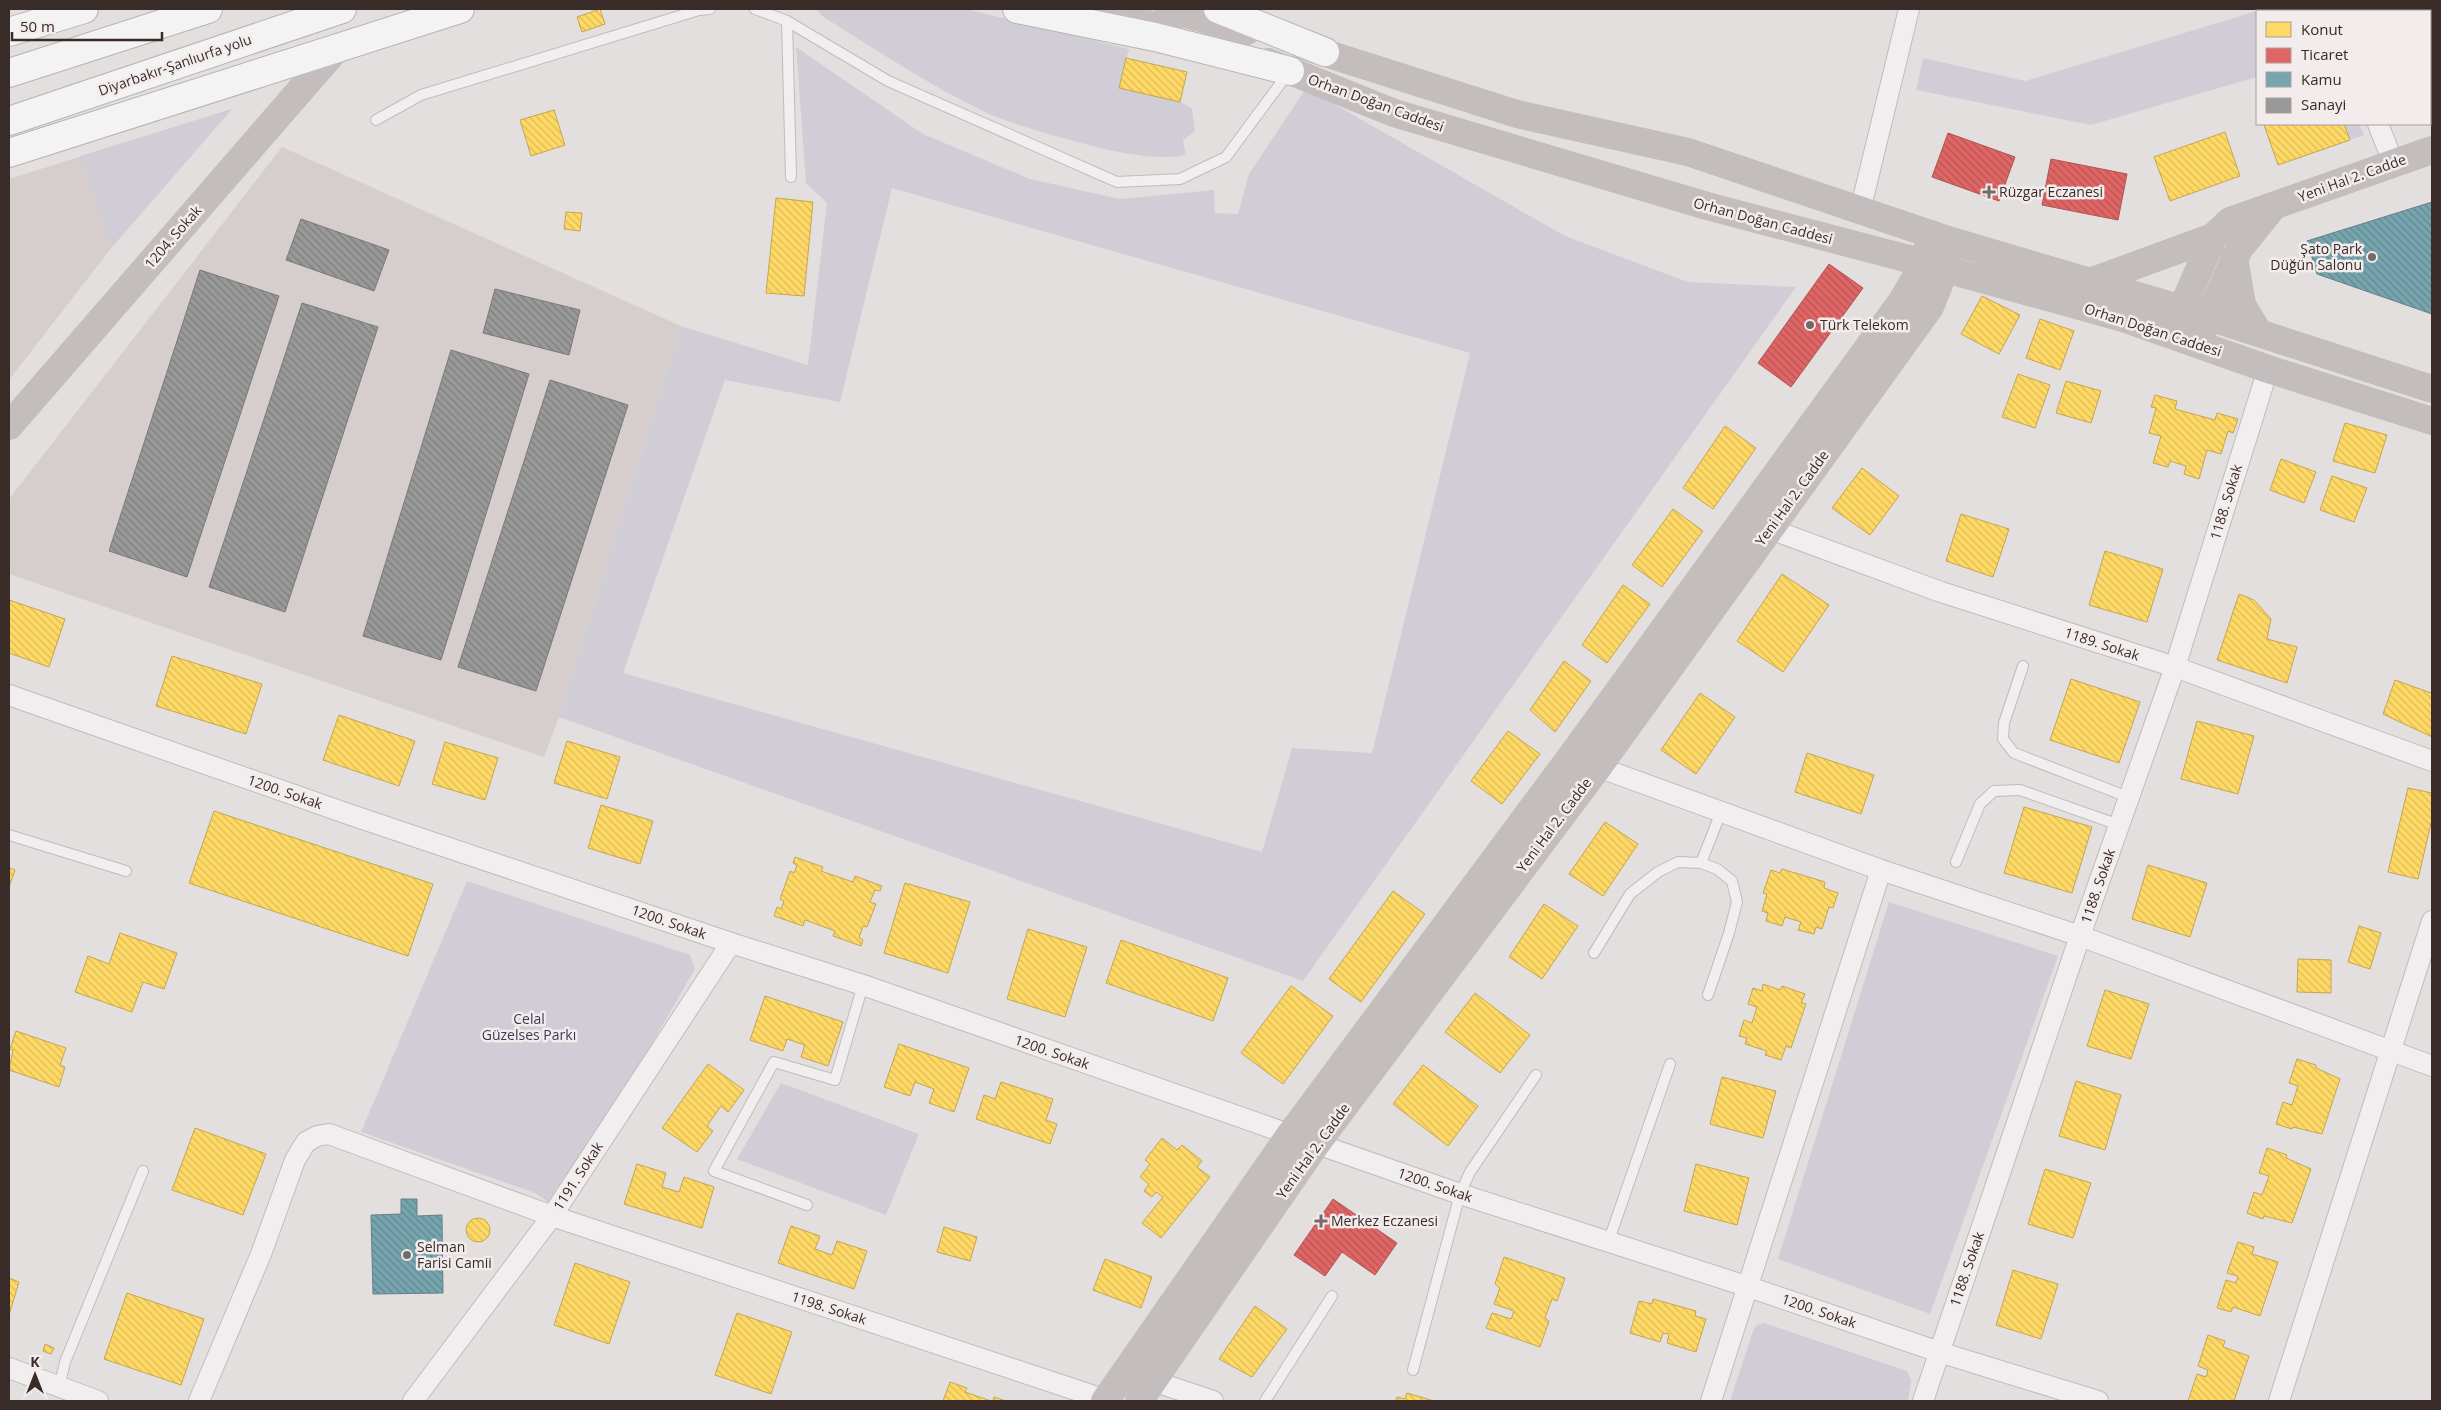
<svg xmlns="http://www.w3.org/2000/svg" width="2441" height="1410" font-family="'Open Sans',sans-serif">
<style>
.built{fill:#d5cecd}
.green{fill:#d1cdd6;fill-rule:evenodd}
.homes{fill:url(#homes-back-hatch);stroke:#c4a553}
.shops{fill:url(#shops-back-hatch);stroke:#ae5453}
.public{fill:url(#public-back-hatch);stroke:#648086}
.industry{fill:url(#industry-back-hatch);stroke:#7c7877}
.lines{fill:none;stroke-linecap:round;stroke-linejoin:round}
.lane-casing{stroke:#bfbcbb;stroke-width:12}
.street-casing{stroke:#bfbcbb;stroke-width:22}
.highway-casing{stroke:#b8b2b1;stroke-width:30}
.lane{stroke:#f0eeee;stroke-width:10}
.street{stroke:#f0eeee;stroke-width:20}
.secondary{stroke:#c3bebd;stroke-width:28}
.highway{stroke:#f4f3f3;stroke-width:28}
.poi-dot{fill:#746a68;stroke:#f3ecec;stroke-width:2}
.labels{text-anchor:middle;stroke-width:5;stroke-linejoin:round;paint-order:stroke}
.street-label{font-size:14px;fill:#392b28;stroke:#f3ecec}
.poi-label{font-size:14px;fill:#392b28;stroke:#f3ecec;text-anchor:start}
.park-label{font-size:14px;fill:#403754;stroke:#f3ecec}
</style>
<defs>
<pattern id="homes-back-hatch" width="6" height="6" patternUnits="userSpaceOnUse" patternTransform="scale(1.25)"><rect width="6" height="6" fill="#ffd966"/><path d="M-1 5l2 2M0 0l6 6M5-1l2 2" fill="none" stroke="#dbba58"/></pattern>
<pattern id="shops-back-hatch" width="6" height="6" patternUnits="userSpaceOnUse" patternTransform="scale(1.25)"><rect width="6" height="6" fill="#e06666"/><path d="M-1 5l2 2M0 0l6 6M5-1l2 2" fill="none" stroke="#b75454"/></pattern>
<pattern id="public-back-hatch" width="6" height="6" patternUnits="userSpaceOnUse" patternTransform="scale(1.25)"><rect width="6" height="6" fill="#76a5af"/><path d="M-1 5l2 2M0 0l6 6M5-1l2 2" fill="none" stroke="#62878e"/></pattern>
<pattern id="industry-back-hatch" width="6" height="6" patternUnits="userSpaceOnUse" patternTransform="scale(1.25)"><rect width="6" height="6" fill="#999"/><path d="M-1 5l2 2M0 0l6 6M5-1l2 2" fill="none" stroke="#7e7d7d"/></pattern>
</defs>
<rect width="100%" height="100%" fill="#e3dfdf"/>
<g class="built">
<polygon points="232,109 112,247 9,380 9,179"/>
<polygon points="282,147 681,326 559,717 544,757 9,574 9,499"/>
</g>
<g class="green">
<path d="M816 9H966L1129 49 1119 88 1180 102 1192 108 1195 131 1183 140 1186 155C1152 161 1114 152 1081 143 1048 134 1013 125 983 111 927 84 875 49 822 16Z"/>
<polygon points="2266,9 2314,9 2315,11 2258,11"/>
<polygon points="2361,9 2432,9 2432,13 2430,14 2430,11 2362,11"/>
<polygon points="2257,11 2257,77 2091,125 1916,90 1923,58 2025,81"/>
<path d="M796 47 923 134 1030 179 1120 199 1214 190 1215 213 1238 214 1249 174 1306 88 1565 236 1688 282 1796 287 1303 981 559 717 681 326 808 365 827 203 806 183ZM892 188 1470 353 1372 753 1292 748 1262 852 623 673 725 380 840 402Z"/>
<polygon points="232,109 112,247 80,156"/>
<polygon points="2344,124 2359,124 2364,135 2350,140"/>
<polygon points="467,881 690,955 695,969 557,1208 535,1193 361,1132"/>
<polygon points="1889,902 2058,956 1930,1314 1778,1259"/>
<polygon points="781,1083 919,1134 886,1215 737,1159"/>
<polygon points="1764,1323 1907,1371 1911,1380 1908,1401 1730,1401 1753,1331 1757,1325"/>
</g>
<g class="homes">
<polygon points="600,9 605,24 582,32 577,17"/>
<polygon points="1126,58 1187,72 1180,102 1119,88"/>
<polygon points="2432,61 2432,101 2430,102 2430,62"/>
<polygon points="554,110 565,145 531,156 520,120"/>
<polygon points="2269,124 2344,124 2350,140 2278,165 2264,125"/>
<polygon points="2225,132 2240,176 2170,201 2154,157"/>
<polygon points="776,198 813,202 804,296 766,293"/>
<polygon points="566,212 582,213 580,231 564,229"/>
<polygon points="1982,296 2020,315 1999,354 1961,334"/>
<polygon points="2040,319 2074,331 2060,370 2026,358"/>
<polygon points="2018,374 2050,385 2035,428 2002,417"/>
<polygon points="2066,381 2101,391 2091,423 2056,413"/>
<polygon points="2155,395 2177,401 2175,409 2215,420 2217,413 2238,419 2233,433 2228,431 2221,454 2207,450 2199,479 2184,474 2186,466 2170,461 2168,467 2153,463 2161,436 2149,433 2156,408 2151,407"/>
<polygon points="2345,423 2387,435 2375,473 2333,461"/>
<polygon points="1725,426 1756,448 1713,509 1683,488"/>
<polygon points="2281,459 2316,472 2304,503 2270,490"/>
<polygon points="1862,468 1899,496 1870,535 1832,508"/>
<polygon points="2332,476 2367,488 2354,522 2320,510"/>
<polygon points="1673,509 1703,531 1662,587 1632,565"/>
<polygon points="1961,514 2009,529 1993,577 1946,561"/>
<polygon points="2105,551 2163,569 2147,622 2089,605"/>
<polygon points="1782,574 1829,605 1783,672 1737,641"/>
<polygon points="1623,585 1650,604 1607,663 1582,645"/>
<polygon points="2239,594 2254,600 2271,619 2267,639 2297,647 2287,683 2217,660"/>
<polygon points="9,600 65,619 49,667 9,653"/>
<polygon points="172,656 262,684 246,734 156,706"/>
<polygon points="1564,661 1591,681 1555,732 1530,710"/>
<polygon points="2071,679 2140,702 2119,763 2050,740"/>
<polygon points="2395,680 2431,693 2432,688 2432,737 2383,714"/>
<polygon points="1700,693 1735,717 1696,774 1661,750"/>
<polygon points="339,715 415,741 399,786 323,760"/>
<polygon points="2197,721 2254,736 2238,794 2181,779"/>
<polygon points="1508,731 1540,754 1502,804 1471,781"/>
<polygon points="567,741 620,757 607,799 554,783"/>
<polygon points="445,742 498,758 485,800 432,784"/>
<polygon points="1807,753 1874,775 1861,814 1795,792"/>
<polygon points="2408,788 2432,793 2432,819 2418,879 2388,872"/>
<polygon points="601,805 653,821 640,864 588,848"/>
<polygon points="2024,807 2092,827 2072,893 2004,873"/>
<polygon points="214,811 433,884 408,956 189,883"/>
<polygon points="1605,822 1638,844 1603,896 1569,874"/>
<polygon points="795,857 823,867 821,871 853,882 855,876 882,886 880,891 875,890 870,902 876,904 867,927 863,926 859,938 863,940 861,946 833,936 835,931 805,920 803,926 774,916 777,907 781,909 784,901 780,899 790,871 794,873 797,865 793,863"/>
<polygon points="2148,865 2207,883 2190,937 2132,919"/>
<polygon points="9,868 15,870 9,887"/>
<polygon points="1782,869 1825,882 1824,888 1838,893 1833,908 1829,907 1822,929 1816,927 1814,934 1798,930 1801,922 1785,917 1782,926 1766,921 1768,913 1762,911 1767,894 1763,893 1771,870 1780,873"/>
<polygon points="905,883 970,902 948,973 884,953"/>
<polygon points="1393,891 1425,914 1361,1002 1329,979"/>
<polygon points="1544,904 1578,926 1542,979 1509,957"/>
<polygon points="2359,926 2381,933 2370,969 2348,962"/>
<polygon points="1028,929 1087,947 1065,1017 1007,999"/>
<polygon points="120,933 177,953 164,989 143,982 132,1012 75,992 88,956 109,964"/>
<polygon points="1121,940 1228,978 1213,1021 1106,983"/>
<polygon points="2298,959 2331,960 2331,993 2297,992"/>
<polygon points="1763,984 1780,990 1782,986 1805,994 1801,1003 1806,1004 1791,1048 1786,1046 1781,1060 1765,1055 1767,1051 1745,1044 1747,1038 1739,1036 1744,1020 1752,1023 1757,1007 1748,1004 1753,988 1762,991"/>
<polygon points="1291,986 1333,1016 1283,1084 1241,1053"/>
<polygon points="2105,990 2149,1004 2131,1059 2087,1046"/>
<polygon points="1475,993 1530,1035 1500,1073 1445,1032"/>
<polygon points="765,996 843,1022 828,1066 801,1057 805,1045 787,1039 783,1051 750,1040"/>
<polygon points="16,1031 66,1048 60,1065 65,1067 59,1087 9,1070 13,1050 10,1049"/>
<polygon points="899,1044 969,1068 954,1112 929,1103 934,1089 915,1082 910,1096 884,1087"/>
<polygon points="2297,1059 2316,1065 2316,1068 2340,1079 2322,1134 2293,1127 2292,1129 2276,1124 2283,1102 2292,1105 2298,1086 2289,1083"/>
<polygon points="708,1064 744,1090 728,1112 721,1106 707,1126 713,1131 697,1152 662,1128"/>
<polygon points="1423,1065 1478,1106 1448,1146 1393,1104"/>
<polygon points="1722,1077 1776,1091 1763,1138 1710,1124"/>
<polygon points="2076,1081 2121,1095 2105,1150 2059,1136"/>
<polygon points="1001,1082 1053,1099 1046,1120 1057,1124 1050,1144 976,1119 984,1095 995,1099"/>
<polygon points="195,1128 266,1154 243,1215 172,1190"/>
<polygon points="1162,1138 1177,1150 1182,1145 1202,1161 1197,1167 1210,1177 1161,1238 1142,1223 1163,1197 1156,1192 1152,1197 1144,1191 1149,1184 1140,1177 1150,1164 1145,1160"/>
<polygon points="2267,1148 2287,1155 2286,1158 2311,1169 2292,1223 2264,1216 2263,1219 2247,1213 2254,1192 2262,1195 2269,1176 2259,1173"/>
<polygon points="637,1164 666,1173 662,1187 679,1192 684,1177 714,1187 702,1228 624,1204"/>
<polygon points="1696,1164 1749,1178 1737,1225 1684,1211"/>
<polygon points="2045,1169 2091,1183 2073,1238 2028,1224"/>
<circle cx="478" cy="1230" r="12"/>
<polygon points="791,1226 820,1236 815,1249 832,1255 837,1241 867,1251 854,1289 778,1263"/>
<polygon points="944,1227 977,1237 970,1261 937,1252"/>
<polygon points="2238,1242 2254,1247 2252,1254 2278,1262 2260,1316 2233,1307 2231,1312 2217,1308 2226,1280 2236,1283 2238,1276 2227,1273"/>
<polygon points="1504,1257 1565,1278 1557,1301 1552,1299 1545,1318 1549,1321 1540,1347 1486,1328 1492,1313 1511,1319 1514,1311 1494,1304 1500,1288 1495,1284"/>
<polygon points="1105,1259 1152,1277 1141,1308 1093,1290"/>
<polygon points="575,1263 630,1282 609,1344 554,1325"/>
<polygon points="2013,1270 2058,1284 2041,1339 1996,1325"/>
<polygon points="9,1278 19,1282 9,1315"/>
<polygon points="127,1293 204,1319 181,1385 104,1359"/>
<polygon points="1653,1299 1696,1311 1695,1316 1706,1319 1696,1352 1667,1343 1669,1334 1663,1333 1660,1342 1630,1333 1639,1301 1652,1304"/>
<polygon points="1255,1306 1287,1329 1252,1377 1219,1359"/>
<polygon points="737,1313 792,1332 771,1394 715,1375"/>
<polygon points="2208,1335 2225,1341 2223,1347 2249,1356 2234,1401 2188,1401 2197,1374 2206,1377 2208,1370 2198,1366"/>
<polygon points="45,1344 54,1348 51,1354 43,1351"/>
<polygon points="950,1382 967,1388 965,1392 991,1401 943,1401"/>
<polygon points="1407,1393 1434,1401 1396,1401 1397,1397 1405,1399"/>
<polygon points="994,1397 1006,1401 993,1401"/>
</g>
<g class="shops">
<polygon points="1948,133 2015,157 1999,201 1932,177"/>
<polygon points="2051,159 2127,174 2118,220 2042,205"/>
<polygon points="1829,264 1863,288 1791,387 1758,363"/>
<polygon points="1333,1199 1397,1243 1375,1275 1342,1252 1325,1276 1294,1255"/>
</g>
<g class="public">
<polygon points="2432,202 2432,314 2317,274 2307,241"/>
<polygon points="401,1199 417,1199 417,1216 442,1215 443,1293 373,1294 371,1215 401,1214"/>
</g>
<g class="industry">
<polygon points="301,219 389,250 374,291 286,260"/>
<polygon points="200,270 279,296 187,577 109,551"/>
<polygon points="495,289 580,310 569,355 483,333"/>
<polygon points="302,303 378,327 285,612 209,587"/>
<polygon points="451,350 529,374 441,660 363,636"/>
<polygon points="550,380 628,405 536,691 458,667"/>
</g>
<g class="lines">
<defs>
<g id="lane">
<polyline points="755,9 787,21 888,81 1117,182 1180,179 1226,157 1289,72"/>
<polyline points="787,21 791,177"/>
<polyline points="376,120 421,95 699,10 710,9"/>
<polyline points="2023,666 2004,723 2003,739 2014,753 2128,797"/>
<polyline points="9,835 126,871"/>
<polyline points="1956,862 1980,804 1994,791 2020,790 2119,825"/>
<polyline points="1701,863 1721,812"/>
<polyline points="1594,953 1630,894 1658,872 1678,862 1701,863 1717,869 1732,881 1737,902 1729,933 1708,995"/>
<polyline points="807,1205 714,1171 774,1062 835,1080 863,985"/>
<polyline points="1608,1243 1670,1064"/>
<polyline points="1413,1370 1460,1194 1470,1172 1536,1075"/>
<polyline points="59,1388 65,1362 143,1171"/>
<polyline points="1265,1401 1332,1296"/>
</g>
<g id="street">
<polyline points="2332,9 2333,11"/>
<polyline points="2378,124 2393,162"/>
<polyline points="1860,211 1909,9"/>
<polyline points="1770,529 1941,592 2175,667 2432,761"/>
<polyline points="9,695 351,815 731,943 863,985 1460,1194 1749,1287 1939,1352 2098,1401"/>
<polyline points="1598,767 1881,870 2080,936 2432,1066"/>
<polyline points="9,1368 98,1401"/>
<polyline points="1153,1381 1213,1401"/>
<polyline points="199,1401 261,1254 295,1160 306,1142 317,1136 329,1134 552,1216 1106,1400"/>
<polyline points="413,1401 552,1216 731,943"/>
<polyline points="1711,1401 1881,870"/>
<polyline points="1923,1401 2080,936 2175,667 2268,369"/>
<polyline points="2279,1401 2432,921"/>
</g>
<g id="highway">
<polyline points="1017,9 1155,37 1290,71"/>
<polyline points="1218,9 1325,52"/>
<polyline points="9,32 84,9"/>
<polyline points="9,73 208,9"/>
<polyline points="9,121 342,9"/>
<polyline points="9,153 460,9"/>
</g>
</defs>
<use href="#lane" class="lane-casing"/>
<use href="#street" class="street-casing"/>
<use href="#highway" class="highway-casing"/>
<use href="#lane" class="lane"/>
<use href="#street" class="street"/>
<g class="secondary">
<polyline points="1097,9 1168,30"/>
<polyline points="1168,9 1247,31"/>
<polyline points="1303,46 1517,114 1688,152 1948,240 2209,317 2432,389"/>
<polyline points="1268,62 1394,113 1707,206 1924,263 2123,318 2268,369 2432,421"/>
<polyline points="2234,258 2242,305 2258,332"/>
<polyline points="2090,282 2213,237"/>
<polyline points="2175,325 2213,237 2230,221 2432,150"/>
<polyline points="2202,333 2239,249 2273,207"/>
<polyline points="9,426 337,48"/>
<polyline points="1105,1401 1290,1135 1575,751 1902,301 1924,263 1931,234"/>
<polyline points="1139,1401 1316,1144 1598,767 1930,307 1945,269 1948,240"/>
</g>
<use href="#highway" class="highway"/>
</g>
<g class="poi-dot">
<path d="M1986.5 184.5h5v5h5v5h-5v5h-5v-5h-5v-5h5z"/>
<circle cx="2372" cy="257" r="5"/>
<circle cx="1810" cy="325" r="5"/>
<path d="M1318.5 1213.5h5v5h5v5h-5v5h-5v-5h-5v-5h5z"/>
<circle cx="407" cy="1255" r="5"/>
</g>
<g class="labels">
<g class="street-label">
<text transform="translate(175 65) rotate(-19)" y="5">Diyarbakır-Şanlıurfa yolu</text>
<text transform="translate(1376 103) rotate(20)" y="5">Orhan Doğan Caddesi</text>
<text transform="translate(2352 178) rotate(-20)" y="5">Yeni Hal 2. Cadde</text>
<text transform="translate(1763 221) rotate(15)" y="5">Orhan Doğan Caddesi</text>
<text transform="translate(173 237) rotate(-49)" y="5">1204. Sokak</text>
<text transform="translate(2153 330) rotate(18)" y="5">Orhan Doğan Caddesi</text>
<text transform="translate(1792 498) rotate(-54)" y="5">Yeni Hal 2. Cadde</text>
<text transform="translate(2226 502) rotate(-73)" y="5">1188. Sokak</text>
<text transform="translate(2102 644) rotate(18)" y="5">1189. Sokak</text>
<text transform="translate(285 792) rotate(19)" y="5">1200. Sokak</text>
<text transform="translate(1554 825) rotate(-53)" y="5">Yeni Hal 2. Cadde</text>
<text transform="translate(2098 886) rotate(-71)" y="5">1188. Sokak</text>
<text transform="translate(669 922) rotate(19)" y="5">1200. Sokak</text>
<text transform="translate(1052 1052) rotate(19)" y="5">1200. Sokak</text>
<text transform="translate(1313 1151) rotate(-54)" y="5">Yeni Hal 2. Cadde</text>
<text transform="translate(578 1176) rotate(-57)" y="5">1191. Sokak</text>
<text transform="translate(1435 1185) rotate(19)" y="5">1200. Sokak</text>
<text transform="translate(1967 1269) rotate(-71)" y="5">1188. Sokak</text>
<text transform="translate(829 1308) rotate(18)" y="5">1198. Sokak</text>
<text transform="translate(1819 1311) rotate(19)" y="5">1200. Sokak</text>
</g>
<g class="poi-label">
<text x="1999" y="197">Rüzgar Eczanesi</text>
<text x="2362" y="254" text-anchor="end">Şato Park<tspan x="2362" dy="16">Düğün Salonu</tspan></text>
<text x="1820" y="330">Türk Telekom</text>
<text x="1331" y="1226">Merkez Eczanesi</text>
<text x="417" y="1252">Selman<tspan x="417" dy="16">Farisi Camii</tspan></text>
</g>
<g class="park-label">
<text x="529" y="1024">Celal<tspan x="529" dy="16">Güzelses Parkı</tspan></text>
</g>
</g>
<rect width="2441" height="1410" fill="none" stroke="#392b28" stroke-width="20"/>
<rect x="2256" y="10" width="175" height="115" fill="#f3ecec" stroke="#a99f9e"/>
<rect x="2266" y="22" width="25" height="15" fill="#ffd966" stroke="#a99f9e"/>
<text x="2301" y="35" font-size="15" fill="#392b28">Konut</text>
<rect x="2266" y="48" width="25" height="15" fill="#e06666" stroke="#a99f9e"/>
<text x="2301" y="60" font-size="15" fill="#392b28">Ticaret</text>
<rect x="2266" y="72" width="25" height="15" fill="#76a5af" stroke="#a99f9e"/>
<text x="2301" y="85" font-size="15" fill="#392b28">Kamu</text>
<rect x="2266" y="98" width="25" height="15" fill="#999999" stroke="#a99f9e"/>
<text x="2301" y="110" font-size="15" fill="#392b28">Sanayi</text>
<g transform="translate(35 1375)" stroke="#f3ecec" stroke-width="4" paint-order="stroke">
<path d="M0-4L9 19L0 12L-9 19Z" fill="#392b28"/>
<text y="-8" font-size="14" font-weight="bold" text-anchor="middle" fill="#392b28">K</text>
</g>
<path d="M12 32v8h150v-8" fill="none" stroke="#392b28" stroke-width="2.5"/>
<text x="20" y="32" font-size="15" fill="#392b28" stroke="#f3ecec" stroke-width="4" paint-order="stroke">50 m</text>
</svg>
